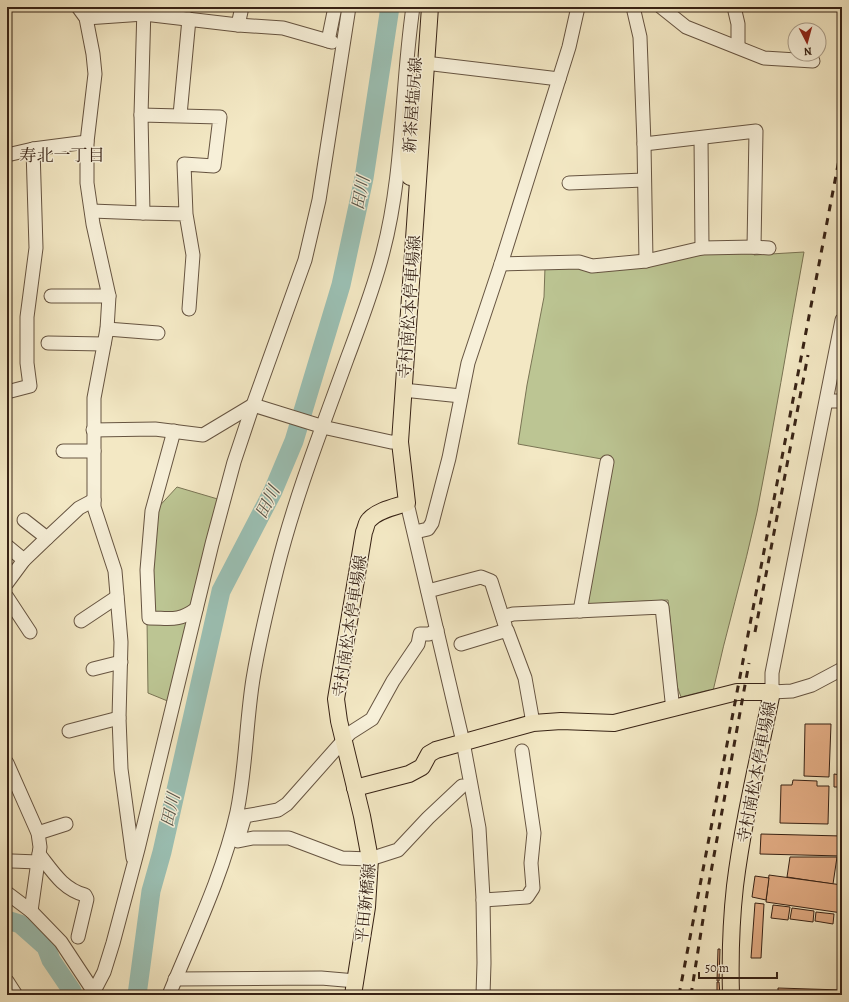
<svg xmlns="http://www.w3.org/2000/svg" width="849" height="1002" font-family="Alegreya,'Noto Serif JP',serif">
<style>
.green{fill:#bcc593;stroke:#7a7454}
.lines{fill:none;stroke-linecap:round;stroke-linejoin:round}
.river{stroke:#9bc0b4;stroke-width:19}
.building{fill:#e3ad85;stroke:#372215}
.minor-casing{stroke:#665441;stroke-width:15}
.major-casing{stroke:#372215;stroke-width:18}
.minor{stroke:#f7f0d9;stroke-width:13}
.major{stroke:#f3e8c4;stroke-width:16}
.rail{stroke:#372215;stroke-width:3;stroke-dasharray:7 7;stroke-linecap:butt}
.labels{text-anchor:middle;stroke-width:3;stroke-linejoin:round;paint-order:stroke}
.street-label{font-size:16px;fill:#372215;stroke:#f7f0d9}
.neighbourhood-label{font-size:17px;fill:#372215;stroke:#f7f0d9}
.water-label{font-size:17px;font-style:italic;fill:#555145;stroke:#f7f0d9}
</style>
<rect width="100%" height="100%" fill="#f3e8c4"/>
<filter id="stains"><feTurbulence type="fractalNoise" baseFrequency=".005" numOctaves="4"/><feColorMatrix values="0 0 0 0 .2 0 0 0 0 .09 0 0 0 0 .02 0 0 0 .5 -.17"/></filter>
<radialGradient id="worn" r=".72"><stop offset=".6" stop-color="#630" stop-opacity="0"/><stop offset="1" stop-color="#630" stop-opacity=".3"/></radialGradient>
<g class="green">
<path d="M754 250V255L804 252C788 339 774 426 757 512 744 572 726 631 713 691L709 690 681 697 677 686 668 600 589 604 586 602 613 461 518 444 527 385 544 297 545 267 703 253Z"/>
<polygon points="177,487 221,500 189,610 150,616 154,512"/>
<polygon points="190,617 170,702 148,693 147,620"/>
</g>
<g class="lines">
<g class="river">
<polyline points="7,920 20,924 46,947 51,960 72,991 73,995"/>
<polyline points="137,995 151,891 162,852 221,591 273,491 294,441 341,285 364,178 390,7"/>
</g>
</g>
<g class="building">
<polygon points="805,724 831,724 829,777 804,776"/>
<polygon points="841,766 842,766 842,812 839,812 840,787 834,787 834,774 841,775"/>
<polygon points="793,780 817,781 817,786 829,786 828,824 780,823 781,785 792,785"/>
<polygon points="761,834 842,836 842,856 760,854"/>
<polygon points="790,857 837,857 833,884 787,877"/>
<polygon points="769,875 842,885 842,913 766,902"/>
<polygon points="755,876 769,878 766,900 752,897"/>
<polygon points="755,903 764,904 761,958 751,958"/>
<polygon points="773,905 790,907 788,920 771,918"/>
<polygon points="792,908 814,911 813,922 790,919"/>
<polygon points="816,912 834,914 833,924 815,921"/>
<polygon points="718,949 720,949 719,981 717,981"/>
<polygon points="717,982 719,982 720,995 717,995"/>
<polygon points="778,988 842,990 842,995 778,995"/>
</g>
<g class="lines">
<defs>
<g id="minor">
<polyline points="78,7 86,18 93,54 95,74 87,142 87,183 93,224 109,296 107,329 94,398 94,507 115,571 121,642 119,718 121,769 133,858"/>
<polyline points="633,7 640,37 644,144 646,261"/>
<polyline points="661,7 686,27 764,58 813,61"/>
<polyline points="734,7 738,24 738,47"/>
<polyline points="86,18 144,14 238,25 283,28 332,42"/>
<polyline points="238,25 242,7"/>
<polyline points="328,41 335,7"/>
<polyline points="425,63 559,79"/>
<polyline points="141,115 144,7"/>
<polyline points="180,115 189,19"/>
<polyline points="701,138 702,248"/>
<polyline points="644,144 756,131 754,247"/>
<polyline points="7,155 33,149 87,142"/>
<polyline points="569,183 644,180"/>
<polyline points="92,211 143,213"/>
<polyline points="186,214 143,213 141,115 220,117 214,166 184,164 186,214 193,255 189,309"/>
<polyline points="501,264 579,262 592,266 646,261 702,248 754,247 769,248"/>
<polyline points="51,296 109,296"/>
<polyline points="842,320 772,673 772,692 792,691 812,685 842,669"/>
<polyline points="107,329 158,333"/>
<polyline points="48,343 104,344"/>
<polyline points="403,390 461,396"/>
<polyline points="7,392 30,386 27,363 27,317 36,248 33,149"/>
<polyline points="827,401 842,401"/>
<polyline points="93,430 155,429 203,435 253,405 327,428 391,442 400,442"/>
<path d="M174 431 152 511 147 570 149 618C170 618 178 622 196 609"/>
<polyline points="63,451 94,451"/>
<polyline points="407,503 463,742 479,828 483,898 484,963 483,995"/>
<polyline points="24,520 47,538"/>
<polyline points="415,532 428,529 432,523 449,458 468,363 501,264 569,47 578,7"/>
<polyline points="7,546 24,560"/>
<polyline points="7,583 24,560 47,538 79,508 94,500"/>
<polyline points="428,591 481,577 491,581 505,625"/>
<polyline points="7,597 30,632"/>
<polyline points="580,611 607,462"/>
<polyline points="503,617 513,614 662,607 672,701 674,707"/>
<polyline points="81,621 117,597"/>
<polyline points="461,644 507,630 525,678 533,723"/>
<polyline points="93,669 121,662"/>
<polyline points="69,731 119,718"/>
<polyline points="7,763 38,833 40,847 31,911"/>
<polyline points="38,833 66,824"/>
<polyline points="240,833 245,816 278,810 287,804 350,733 372,719 393,681 418,644 420,634 429,634 437,630"/>
<polyline points="238,841 253,838 289,838 342,858 370,859 398,850 428,818 462,786"/>
<path d="M39 854C53 872 63 889 85 895L87 899 78 937"/>
<polyline points="12,861 38,862"/>
<polyline points="7,893 31,911 61,942 94,992"/>
<polyline points="483,900 527,897 533,888 531,863 534,833 522,751"/>
<polyline points="175,979 321,978 356,981"/>
<polyline points="7,981 16,995"/>
<polyline points="92,995 104,972 113,943 138,849 212,544 234,462 253,405 305,260 319,200 349,7"/>
<path d="M169 995C193 936 223 875 237 812 246 768 246 723 253 679 259 642 268 605 277 569 295 497 322 428 347 359 360 324 374 288 383 252 404 172 401 88 413 7"/>
</g>
<g id="major">
<polyline points="410,177 408,153 411,104"/>
<path d="M355 788 409 774 422 767 429 754 436 750 533 723 561 721 614 723 737 692H772C759 756 743 821 735 886 731 922 730 959 731 995"/>
<path d="M353 995 367 907 370 859 362 816 339 721 336 699 364 532C366 528 366 523 369 520 378 510 395 507 407 503L400 442 430 7"/>
</g>
</defs>
<use href="#minor" class="minor-casing"/>
<use href="#major" class="major-casing"/>
<use href="#minor" class="minor"/>
<use href="#major" class="major"/>
<g class="rail">
<polyline points="755,632 808,355"/>
<polyline points="679,995 842,144"/>
<polyline points="691,995 707,894 749,663"/>
</g>
</g>
<g class="labels">
<g class="street-label">
<text transform="translate(412 105) rotate(-86)" y="6">新茶屋塩尻線</text>
<text transform="translate(409 307) rotate(-86)" y="6">寺村南松本停車場線</text>
<text transform="translate(349 626) rotate(-81)" y="6">寺村南松本停車場線</text>
<text transform="translate(756 772) rotate(-79)" y="6">寺村南松本停車場線</text>
<text transform="translate(365 903) rotate(-84)" y="6">平田新橋線</text>
</g>
<g class="neighbourhood-label">
<text x="62" y="161">寿北一丁目</text>
</g>
<g class="water-label">
<text transform="translate(360 193) rotate(-79)" y="6">田川</text>
<text transform="translate(267 502) rotate(-63)" y="6">田川</text>
<text transform="translate(170 810) rotate(-77)" y="6">田川</text>
</g>
</g>
<rect width="849" height="1002" fill="none" stroke="#f3e8c4" stroke-width="24"/>
<rect x="8" y="8" width="833" height="986" fill="none" stroke="#372215" stroke-width="2"/>
<rect x="12" y="12" width="825" height="978" fill="none" stroke="#372215"/>
<g transform="translate(807 42) rotate(174)"><circle r="19" fill="#f7f0d9" stroke="#aa9e8b"/>
<path d="M0-3L7 15L0 10L-7 15Z" fill="#8f2418"/>
<text y="-6" font-size="11" font-weight="bold" text-anchor="middle" fill="#372215">N</text>
</g>
<path d="M699 972v6h78v-6" fill="none" stroke="#372215" stroke-width="2"/>
<text x="705" y="972" font-size="12" fill="#372215" stroke="#f7f0d9" stroke-width="3" paint-order="stroke">50 m</text>
<rect width="100%" height="100%" filter="url(#stains)"/>
<rect width="100%" height="100%" fill="url(#worn)"/>
</svg>
